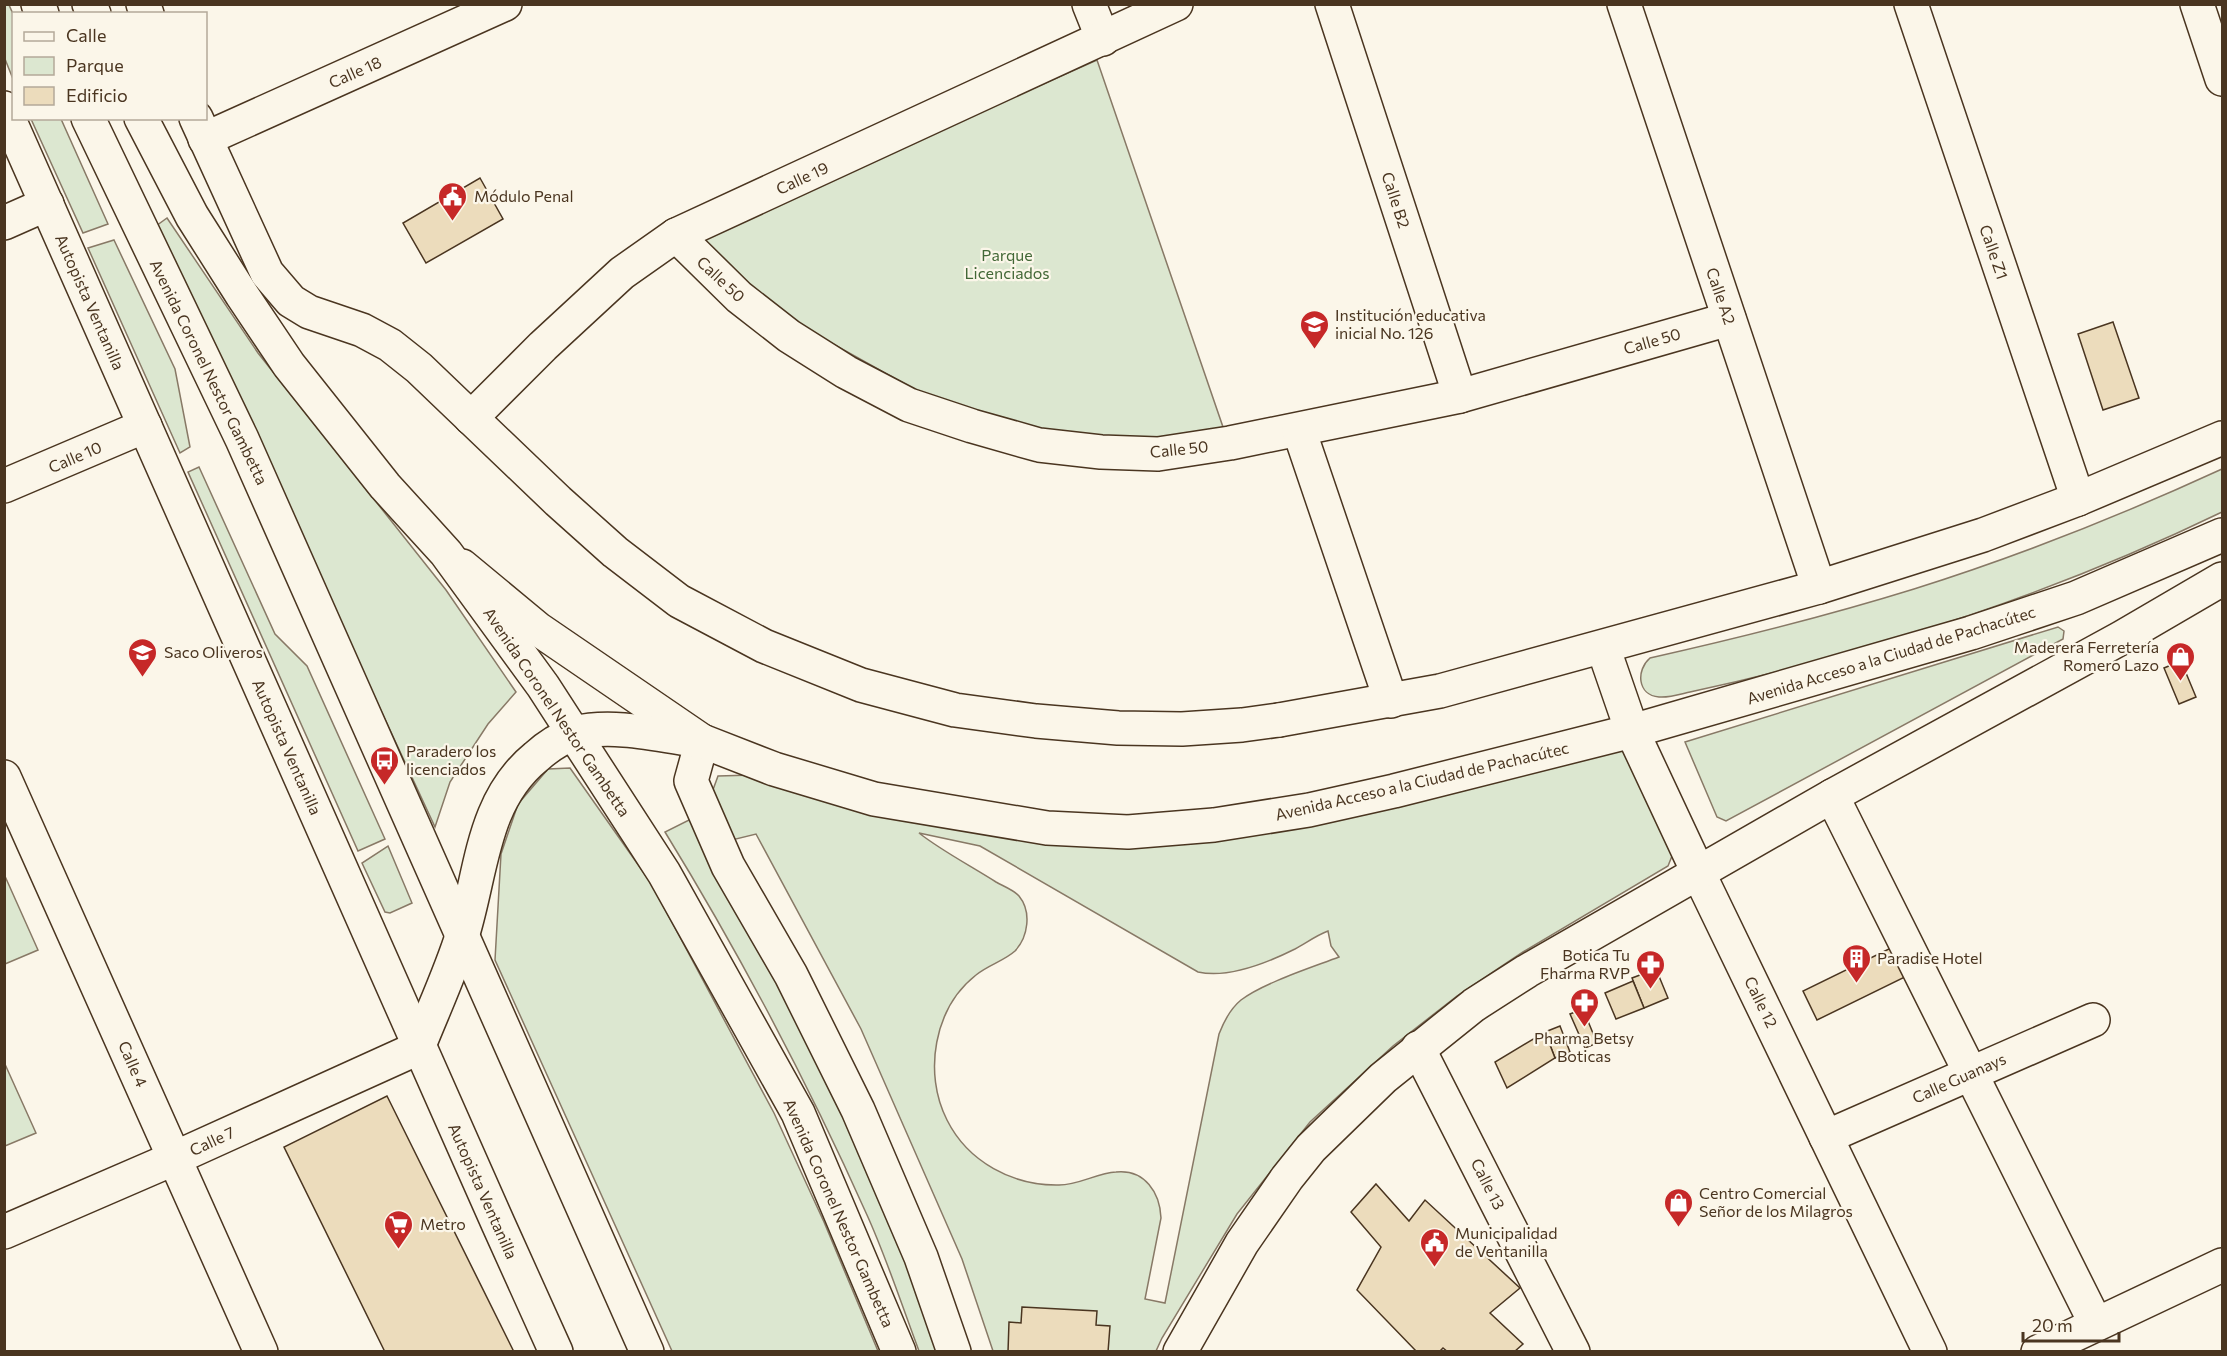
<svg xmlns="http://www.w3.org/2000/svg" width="2227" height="1356" font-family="Commissioner,sans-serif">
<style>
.green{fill:#dce7d0;stroke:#887966;stroke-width:1.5;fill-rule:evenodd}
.building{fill:#ecdcbc;stroke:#4a3520;stroke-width:1.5}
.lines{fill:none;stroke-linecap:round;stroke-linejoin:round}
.minor-casing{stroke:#4a3520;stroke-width:36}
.major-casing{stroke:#4a3520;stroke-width:36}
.highway-casing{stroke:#4a3520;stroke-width:36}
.minor{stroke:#fbf6e9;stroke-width:33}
.major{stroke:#fbf6e9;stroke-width:33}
.highway{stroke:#fbf6e9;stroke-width:33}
.labels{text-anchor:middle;stroke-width:4.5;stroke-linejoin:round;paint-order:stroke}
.street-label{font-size:16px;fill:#4a3520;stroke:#fbf6e9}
.poi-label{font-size:16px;fill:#4a3520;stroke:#fbf6e9;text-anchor:start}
.park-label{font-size:16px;fill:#436837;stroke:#fbf6e9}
</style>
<rect width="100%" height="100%" fill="#fbf6e9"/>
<g class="green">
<polygon points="4,5 9,5 13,14 13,79 5,59"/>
<polygon points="1097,60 1224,430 1165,438 1105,437 1051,432 928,397 799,325 749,286 699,237"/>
<polygon points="31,119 61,119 108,224 83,233"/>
<polygon points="167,218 258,353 446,590 516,692 488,724 450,782 435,827 156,226"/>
<polygon points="114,240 175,369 190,447 180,453 88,248"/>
<polygon points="199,467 275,634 307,666 385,839 358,851 188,472"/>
<path d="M2222 469V512C2053 594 1875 652 1690 692 1681 694 1669 698 1659 697 1637 695 1636 670 1650 658 1739 638 1827 616 1914 589 2019 556 2122 515 2222 469Z"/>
<polygon points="2058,627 2064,631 2063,639 1726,821 1717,817 1685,742"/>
<path d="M1621 748 1629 756 1672 856 1668 866 1523 952 1457 996 1393 1046 1310 1122 1237 1214 1162 1338 1156 1351H993L962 1259 861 1029 756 834 732 840 710 798 718 776 753 775 1129 845ZM919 833 980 846 1198 972C1229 979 1267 963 1295 949 1306 943 1317 935 1328 931L1331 946 1339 957C1313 967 1263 983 1241 1000 1230 1009 1224 1021 1219 1034L1165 1303 1145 1299 1161 1218C1160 1193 1145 1169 1116 1172 1097 1173 1079 1185 1059 1185 1013 1186 968 1162 947 1120 923 1073 934 1008 976 975 988 965 1004 961 1015 951 1028 937 1032 912 1019 896 1014 890 1003 886 996 882 971 866 942 851 919 833Z"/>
<polygon points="570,768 651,883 774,1113 824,1222 878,1351 672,1351 495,960 501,854 518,804 548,769"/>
<path d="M693 818 790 1002 849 1124 945 1351H919C902 1306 887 1259 867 1215 808 1083 741 956 665 832Z"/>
<polygon points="388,846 412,903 390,913 385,912 362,863"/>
<polygon points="4,874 38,950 5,964 4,964"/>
<polygon points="4,1062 36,1133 5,1146 4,1146"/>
</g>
<g class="building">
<polygon points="480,178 503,219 426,263 403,223"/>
<polygon points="2113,322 2139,398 2103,410 2078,334"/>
<polygon points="2181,661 2196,697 2179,704 2164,668"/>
<polygon points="1895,946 1909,975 1817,1020 1803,991"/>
<polygon points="1656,969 1668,998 1644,1008 1632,978"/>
<polygon points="1633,981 1644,1008 1616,1019 1605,993"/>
<polygon points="1583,1009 1597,1043 1585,1048 1570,1014"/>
<polygon points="1560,1026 1570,1052 1555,1058 1545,1032"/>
<polygon points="1545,1032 1555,1058 1507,1088 1495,1062"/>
<polygon points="387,1096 514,1352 385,1352 284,1147"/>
<polygon points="1376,1184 1409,1221 1425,1200 1520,1288 1490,1313 1523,1344 1514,1352 1448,1352 1443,1348 1439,1352 1417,1352 1357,1290 1381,1247 1351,1212"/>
<polygon points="1022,1307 1097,1311 1096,1325 1110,1326 1108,1352 1008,1352 1009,1322 1021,1323"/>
</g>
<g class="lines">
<defs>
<g id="minor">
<polyline points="143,4 147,14"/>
<polyline points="1089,4 1103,39"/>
<polyline points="1332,4 1460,396"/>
<polyline points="1624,4 1819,587"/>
<polyline points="1911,4 2078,499"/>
<polyline points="2197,4 2222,79"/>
<path d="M4 108C189 523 369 939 556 1352"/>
<polyline points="196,118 267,273 291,301 309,312 362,330 390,345 419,368 558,501 615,552 679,601 764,646 861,685 955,710 1036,721 1118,728 1182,729 1242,725 1279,720"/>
<polyline points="205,139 505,4"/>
<polyline points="4,223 47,204"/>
<polyline points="676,235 739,297 789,336 846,372 909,405 972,426 1039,445 1101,452 1158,454 1230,443 1460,396 1729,319"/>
<polyline points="471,418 543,346 622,273 676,235 1176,4"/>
<polyline points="1299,430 1391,701"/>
<polyline points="4,486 145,426"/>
<polyline points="702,741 691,781 728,866 791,975 858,1110 921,1257 954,1352"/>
<polyline points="4,777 261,1352"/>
<polyline points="1832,796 2096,1324"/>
<polyline points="1698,872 1930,1352"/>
<polyline points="1418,1048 1573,1352"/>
<polyline points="1826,1137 2093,1020"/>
<polyline points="4,1232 175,1158 418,1048"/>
<polyline points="2038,1352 2222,1265"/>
</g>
<g id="major">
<polyline points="462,566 538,629 702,741 774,769 874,799 1047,828 1128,832 1214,825 1309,810 1394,791 1632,731 1971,633 2076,598 2222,535"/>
<polyline points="1603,647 1632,731 1698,872"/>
<polyline points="1279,720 1440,691 1819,587 1983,535 2078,499 2222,438"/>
<polyline points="1180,1352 1242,1243 1287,1178 1311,1148 1383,1078 1474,1005 1527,971 1832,796 2121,638 2222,579"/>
</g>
<g id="highway">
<polyline points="38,4 42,14"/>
<polyline points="89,4 94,14"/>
<polyline points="88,118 242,439 647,1352"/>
<polyline points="141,118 192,216 242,295 289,365 385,486 446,553 543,686 664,873 798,1113 899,1352"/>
<path d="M418 1048C433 1010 451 972 463 933 482 871 482 801 536 757 547 747 561 738 575 733 613 723 664 736 702 741"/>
</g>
</defs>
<use href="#minor" class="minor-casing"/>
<use href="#major" class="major-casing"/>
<use href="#highway" class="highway-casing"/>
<use href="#minor" class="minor"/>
<use href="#major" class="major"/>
<use href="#highway" class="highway"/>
</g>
<defs>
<symbol id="civic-pin" viewBox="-11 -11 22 30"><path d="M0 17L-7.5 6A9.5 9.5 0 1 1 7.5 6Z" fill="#c62828" stroke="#fbf6e9"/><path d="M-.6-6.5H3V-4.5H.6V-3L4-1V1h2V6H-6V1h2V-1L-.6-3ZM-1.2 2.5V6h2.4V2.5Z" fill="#fff"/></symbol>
<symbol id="school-pin" viewBox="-11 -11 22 30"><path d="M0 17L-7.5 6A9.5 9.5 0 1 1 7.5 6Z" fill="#c62828" stroke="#fbf6e9"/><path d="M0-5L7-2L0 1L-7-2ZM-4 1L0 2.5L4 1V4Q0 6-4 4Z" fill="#fff"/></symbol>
<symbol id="shop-pin" viewBox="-11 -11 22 30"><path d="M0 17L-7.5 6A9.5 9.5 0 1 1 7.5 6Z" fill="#c62828" stroke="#fbf6e9"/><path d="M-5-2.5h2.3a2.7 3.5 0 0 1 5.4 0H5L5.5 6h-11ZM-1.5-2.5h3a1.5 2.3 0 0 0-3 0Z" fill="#fff"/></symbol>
<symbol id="bus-pin" viewBox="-11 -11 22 30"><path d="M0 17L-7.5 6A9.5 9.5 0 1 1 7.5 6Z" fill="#c62828" stroke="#fbf6e9"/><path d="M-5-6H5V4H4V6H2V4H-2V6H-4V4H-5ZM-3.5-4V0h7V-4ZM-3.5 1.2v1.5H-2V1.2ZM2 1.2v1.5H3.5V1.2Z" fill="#fff"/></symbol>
<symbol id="building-pin" viewBox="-11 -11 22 30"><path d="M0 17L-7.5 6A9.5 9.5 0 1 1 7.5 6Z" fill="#c62828" stroke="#fbf6e9"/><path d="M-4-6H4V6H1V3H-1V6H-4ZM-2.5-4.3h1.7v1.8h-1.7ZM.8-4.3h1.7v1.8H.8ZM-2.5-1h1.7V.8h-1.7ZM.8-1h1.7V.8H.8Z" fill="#fff"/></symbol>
<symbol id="pharmacy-pin" viewBox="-11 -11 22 30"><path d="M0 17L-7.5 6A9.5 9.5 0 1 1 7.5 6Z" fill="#c62828" stroke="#fbf6e9"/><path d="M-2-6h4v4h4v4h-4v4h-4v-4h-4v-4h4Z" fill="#fff"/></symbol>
<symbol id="supermarket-pin" viewBox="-11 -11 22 30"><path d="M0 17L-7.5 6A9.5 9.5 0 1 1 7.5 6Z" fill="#c62828" stroke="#fbf6e9"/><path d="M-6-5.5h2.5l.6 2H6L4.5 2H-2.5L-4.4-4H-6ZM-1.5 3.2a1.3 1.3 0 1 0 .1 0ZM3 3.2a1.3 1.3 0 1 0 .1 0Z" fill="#fff"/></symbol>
</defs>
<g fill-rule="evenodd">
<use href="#civic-pin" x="436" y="180" width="33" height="45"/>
<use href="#school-pin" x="1298" y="308" width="33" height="45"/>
<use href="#school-pin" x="126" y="636" width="33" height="45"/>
<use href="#shop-pin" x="2164" y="640" width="33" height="45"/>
<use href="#bus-pin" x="368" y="744" width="33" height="45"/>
<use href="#building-pin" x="1840" y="942" width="33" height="45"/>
<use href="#pharmacy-pin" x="1634" y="948" width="33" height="45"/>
<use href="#pharmacy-pin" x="1568" y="986" width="33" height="45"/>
<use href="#shop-pin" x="1662" y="1186" width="33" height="45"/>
<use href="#supermarket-pin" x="382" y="1208" width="33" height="45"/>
<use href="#civic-pin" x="1418" y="1226" width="33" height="45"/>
</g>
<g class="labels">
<g class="street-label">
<text transform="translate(355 72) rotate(-24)" y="6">Calle 18</text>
<text transform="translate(802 178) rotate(-25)" y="6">Calle 19</text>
<text transform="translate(1396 200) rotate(72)" y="6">Calle B2</text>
<text transform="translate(1994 252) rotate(71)" y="6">Calle Z1</text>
<text transform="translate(721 279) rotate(43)" y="6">Calle 50</text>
<text transform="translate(1721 296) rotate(71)" y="6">Calle A2</text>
<text transform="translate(90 302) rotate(66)" y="6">Autopista Ventanilla</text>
<text transform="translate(1652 341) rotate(-16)" y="6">Calle 50</text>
<text transform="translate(209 372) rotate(64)" y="6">Avenida Coronel Nestor Gambetta</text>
<text transform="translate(1179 449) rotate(-6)" y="6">Calle 50</text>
<text transform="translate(75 457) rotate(-23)" y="6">Calle 10</text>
<text transform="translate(1891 655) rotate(-17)" y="6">Avenida Acceso a la Ciudad de Pachacútec</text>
<text transform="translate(557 712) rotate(56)" y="6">Avenida Coronel Nestor Gambetta</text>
<text transform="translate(287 747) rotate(66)" y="6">Autopista Ventanilla</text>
<text transform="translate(1422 781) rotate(-13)" y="6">Avenida Acceso a la Ciudad de Pachacútec</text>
<text transform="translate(1761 1002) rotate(64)" y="6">Calle 12</text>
<text transform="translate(133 1064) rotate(66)" y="6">Calle 4</text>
<text transform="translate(1959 1078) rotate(-24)" y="6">Calle Guanays</text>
<text transform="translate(212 1141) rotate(-25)" y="6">Calle 7</text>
<text transform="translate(1488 1184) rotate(63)" y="6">Calle 13</text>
<text transform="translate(483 1191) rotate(66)" y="6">Autopista Ventanilla</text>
<text transform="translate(839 1213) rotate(66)" y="6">Avenida Coronel Nestor Gambetta</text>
</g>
<g class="poi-label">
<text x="474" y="202">Módulo Penal</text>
<text x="1335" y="321">Institución educativa<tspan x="1335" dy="18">inicial No. 126</tspan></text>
<text x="2159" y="653" text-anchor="end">Maderera Ferretería<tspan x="2159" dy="18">Romero Lazo</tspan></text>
<text x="164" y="658">Saco Oliveros</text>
<text x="406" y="757">Paradero los<tspan x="406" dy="18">licenciados</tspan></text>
<text x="1630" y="961" text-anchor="end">Botica Tu<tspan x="1630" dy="18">Fharma RVP</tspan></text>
<text x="1877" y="964">Paradise Hotel</text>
<text x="1584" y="1044" text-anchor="middle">Pharma Betsy<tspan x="1584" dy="18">Boticas</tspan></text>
<text x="1699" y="1199">Centro Comercial<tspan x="1699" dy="18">Señor de los Milagros</tspan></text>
<text x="420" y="1230">Metro</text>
<text x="1455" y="1239">Municipalidad<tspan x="1455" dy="18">de Ventanilla</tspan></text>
</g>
<g class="park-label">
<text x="1007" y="261">Parque<tspan x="1007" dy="18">Licenciados</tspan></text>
</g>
</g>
<rect width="2227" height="1356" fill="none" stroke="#4a3520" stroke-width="12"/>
<rect x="12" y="12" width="195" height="108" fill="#fbf6e9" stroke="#b4a999" stroke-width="1.5"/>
<rect x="24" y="32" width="30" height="9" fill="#fbf6e9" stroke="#b4a999" stroke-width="1.5"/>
<text x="66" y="42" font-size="18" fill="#4a3520">Calle</text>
<rect x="24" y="57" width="30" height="18" fill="#dce7d0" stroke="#b4a999" stroke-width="1.5"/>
<text x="66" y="72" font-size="18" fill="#4a3520">Parque</text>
<rect x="24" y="87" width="30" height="18" fill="#ecdcbc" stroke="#b4a999" stroke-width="1.5"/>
<text x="66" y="102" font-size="18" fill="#4a3520">Edificio</text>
<path d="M2023 1332v9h96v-9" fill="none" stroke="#4a3520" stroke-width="3"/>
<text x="2032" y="1332" font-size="18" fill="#4a3520" stroke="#fbf6e9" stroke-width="4.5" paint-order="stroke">20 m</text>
</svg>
